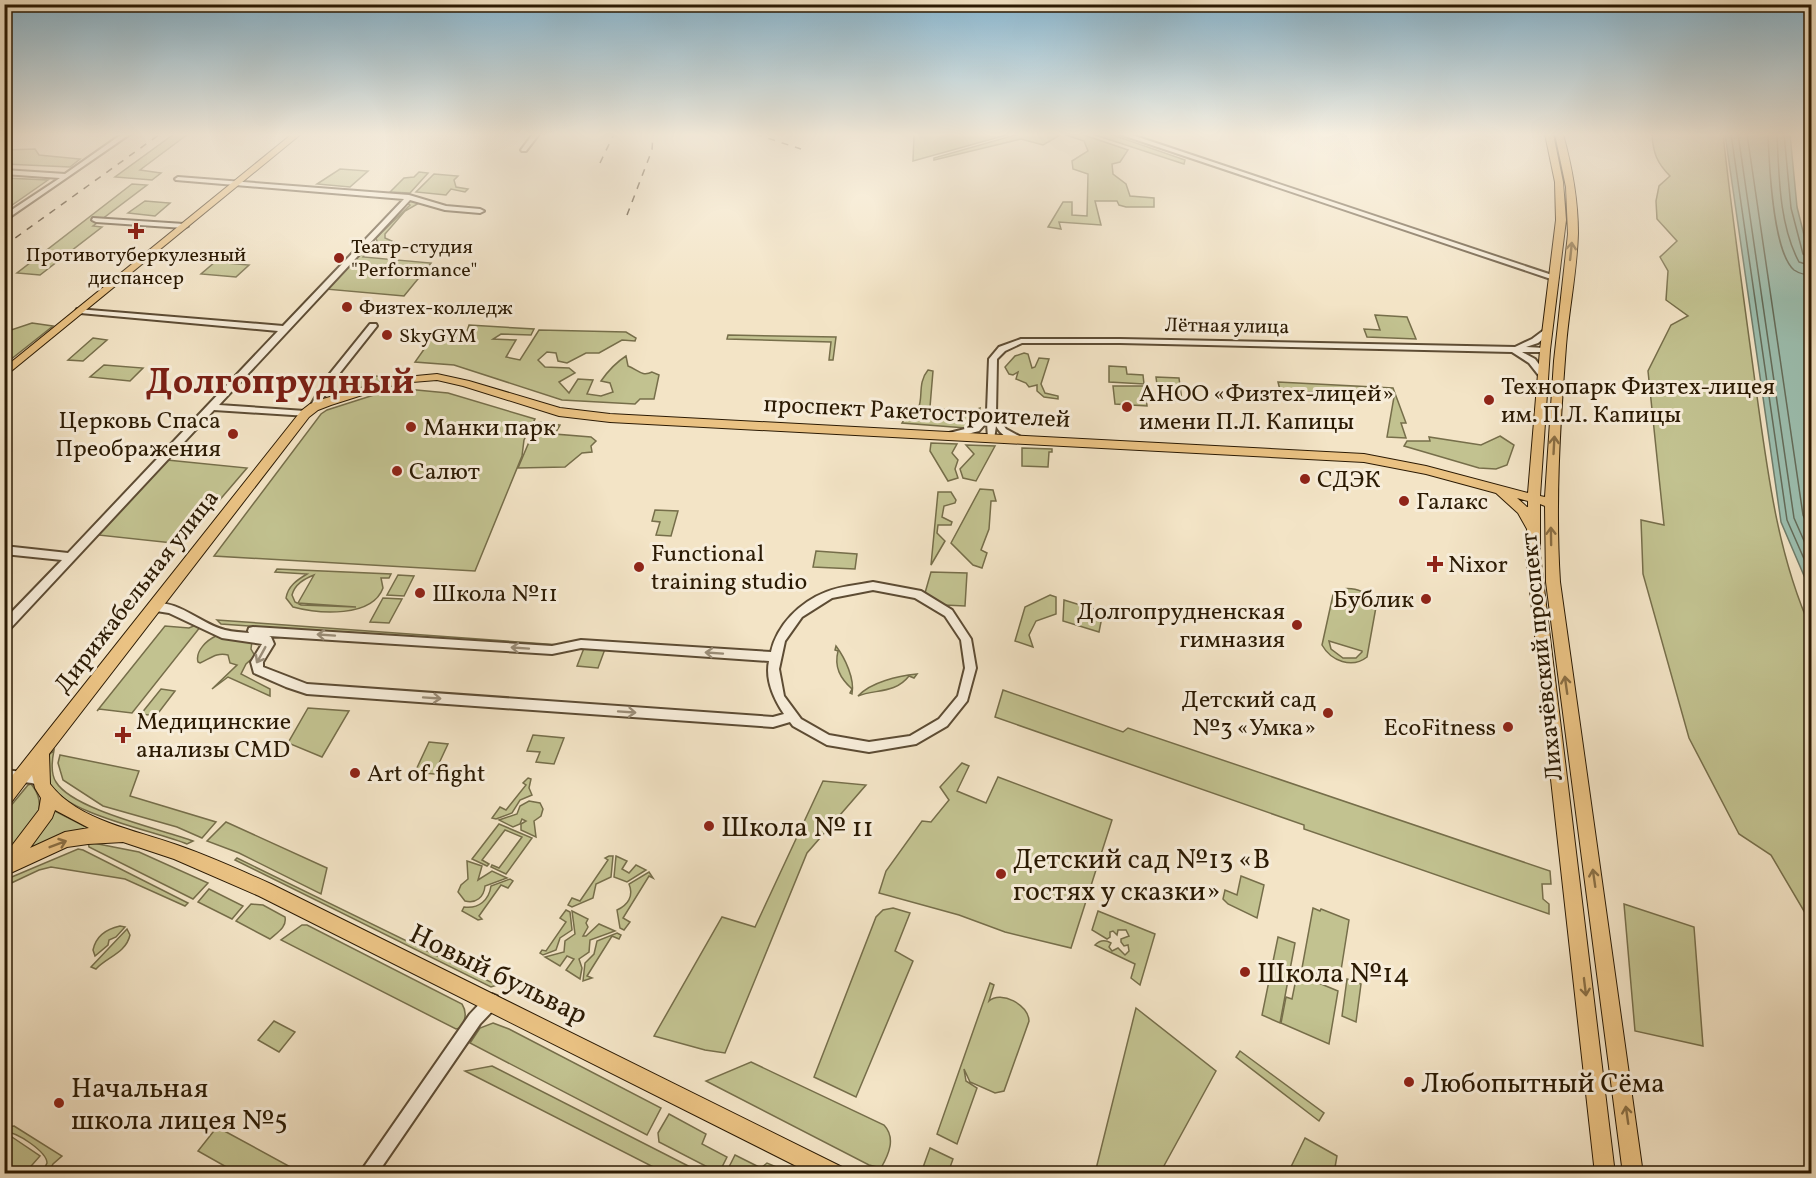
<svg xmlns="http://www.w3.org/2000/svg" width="1816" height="1178" font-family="Vollkorn,serif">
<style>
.green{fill:#c2c290;stroke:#766e4a;stroke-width:1.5;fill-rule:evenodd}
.water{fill:#9cbfb0;stroke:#6f7d6b;stroke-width:1.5}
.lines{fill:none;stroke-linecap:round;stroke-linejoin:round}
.shore{stroke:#646c5a;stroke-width:1.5}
.minor-casing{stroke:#5d4c34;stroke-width:4}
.major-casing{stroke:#2b1a03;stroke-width:2}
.minor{fill:#f7edda;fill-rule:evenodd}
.major{fill:#eac283;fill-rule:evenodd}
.rail{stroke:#2b1a03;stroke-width:1.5;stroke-dasharray:7 7;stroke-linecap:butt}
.oneway{stroke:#8a6e43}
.oneway2{stroke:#9b8e79}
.poi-dot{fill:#8f2418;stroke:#f7edda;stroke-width:2}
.labels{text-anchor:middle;stroke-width:6;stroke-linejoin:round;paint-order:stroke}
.far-poi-label{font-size:20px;fill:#2b1a03;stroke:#f7edda;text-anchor:start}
.far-street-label{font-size:20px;fill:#2b1a03;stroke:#f7edda}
.poi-label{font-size:24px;fill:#2b1a03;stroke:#f7edda;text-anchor:start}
.street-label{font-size:24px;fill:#2b1a03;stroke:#f7edda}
.near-poi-label{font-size:28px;fill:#2b1a03;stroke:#f7edda;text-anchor:start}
.near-street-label{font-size:28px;fill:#2b1a03;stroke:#f7edda}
.town-label{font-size:36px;font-weight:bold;fill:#7a1f14;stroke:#f7edda}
</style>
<rect width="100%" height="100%" fill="#f3e4c6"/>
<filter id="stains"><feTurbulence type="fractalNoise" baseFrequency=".00333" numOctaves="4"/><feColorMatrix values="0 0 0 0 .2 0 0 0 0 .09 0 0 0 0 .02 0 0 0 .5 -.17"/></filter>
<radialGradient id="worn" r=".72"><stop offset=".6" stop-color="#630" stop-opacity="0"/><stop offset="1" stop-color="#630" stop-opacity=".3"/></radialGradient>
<g class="green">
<polygon points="174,134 188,134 140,170 161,173 152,180 115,177"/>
<polygon points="914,134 1010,134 913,161"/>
<polygon points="1019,134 1062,134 1043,145 1021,139 934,160 934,158"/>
<polygon points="1063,134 1081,134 1128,150 1120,162 1112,164 1113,174 1126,184 1130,196 1154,198 1154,207 1126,207 1119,205 1117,201 1095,201 1101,225 1059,222 1061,229 1048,227 1063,202 1072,202 1072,215 1087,216 1088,174 1073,169 1072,161 1088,151 1084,141"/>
<polygon points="1092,134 1110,134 1185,160 1184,164"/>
<path d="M1652 134H1723C1732 217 1744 300 1755 382 1767 466 1776 551 1811 629V923L1771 855 1739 834 1689 738 1643 574 1641 520 1664 525 1648 371 1671 325 1688 316 1666 300 1668 271 1660 257 1677 241 1657 219 1656 201 1659 186 1670 176C1657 163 1653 153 1652 134Z"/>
<polygon points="35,149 39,155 80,159 70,167 5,164 5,150"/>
<polygon points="340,169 368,171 350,187 317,184"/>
<polygon points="419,172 428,173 410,193 390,192 404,178 414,177"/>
<polygon points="434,174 458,176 454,180 456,187 468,189 465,192 451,189 446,195 416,192"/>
<polygon points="4,178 5,178 48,180 5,210"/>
<polygon points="132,184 147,185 93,226 102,227 40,275 17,273"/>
<polygon points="145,201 170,203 155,216 128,213"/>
<polygon points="409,201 419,203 405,211 385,234 385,238 394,242 377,244 376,249 367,252 363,257 431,263 404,296 325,289 356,257 365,253 377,241 376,238 410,205 407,203"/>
<polygon points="215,262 249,265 236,277 201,274"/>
<polygon points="1375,315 1407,317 1416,339 1367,337 1364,329 1380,330"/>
<polygon points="32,323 53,326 5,364 5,332"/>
<path d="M469 325 534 329 531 335 501 334 493 339 516 340 506 357 520 360 539 330 626 332 636 338 635 341 622 340 599 353H586L567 363 558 361 556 353 547 352 538 360 545 367 569 368 575 373 559 382 569 393 578 379 593 380 587 394 601 396 613 392 610 383 601 381C608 371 615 363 626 356L628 366C638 370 642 377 652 372L659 375 654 399H640L635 404 562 400 454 365 415 362 432 338 466 334Z"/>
<polygon points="728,335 836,337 833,360 829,360 831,342 727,339"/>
<polygon points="93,338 107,340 83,361 68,360"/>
<polygon points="1024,353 1028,354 1032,368 1035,367 1039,358 1049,359 1041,384 1045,393 1058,396 1058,399 1044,397 1037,391 1037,385 1029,387 1026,383 1016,379 1018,372 1013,375 1009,374 1005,367 1015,356"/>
<polygon points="104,365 143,368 130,381 90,377"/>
<polygon points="1109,366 1126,367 1127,374 1143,375 1144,384 1109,382"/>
<path d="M928 370 933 371 930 407 964 413 980 408 977 423 966 428 902 423 905 418C931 410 913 388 928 370Z"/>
<polygon points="351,374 386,377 386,380 333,396"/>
<polygon points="1156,377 1179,378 1182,401 1159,400"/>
<polygon points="1278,382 1393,388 1406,423 1401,423 1406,438 1387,437 1394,397 1280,390"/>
<polygon points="1113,386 1145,386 1147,406 1131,405 1130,401 1130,405 1115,404"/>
<polygon points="406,389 448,393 535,419 524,440 522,456 475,571 214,556 321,414 327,410 377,394"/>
<polygon points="538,422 560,425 555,434 591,437 596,441 591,446 592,452 582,453 565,467 518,468 532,435 550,434 532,431"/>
<polygon points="1500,436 1514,445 1507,465 1496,469 1479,468 1404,446 1407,441 1430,441 1429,437 1481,445"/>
<polygon points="931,443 957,444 952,453 958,460 955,469 958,478 948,481 930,451"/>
<polygon points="966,445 995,446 976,481 963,478 960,469 974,454"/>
<polygon points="1022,448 1052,449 1052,452 1049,452 1048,467 1022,466"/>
<polygon points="167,460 247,468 182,544 98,535"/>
<polygon points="980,489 993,490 996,501 991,501 989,529 981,550 987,553 982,568 973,565 951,543"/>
<polygon points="938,492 951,492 956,500 955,503 944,506 942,517 952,522 951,525 938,525 937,533 945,541 931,565"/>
<polygon points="655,510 678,511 671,536 656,535 660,522 652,521"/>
<polygon points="816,551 857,554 855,569 813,567"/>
<path d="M277 569 391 574 389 578H381L383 588C372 618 319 614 293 607L286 598C288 586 297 580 307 574L275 572ZM314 575 298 603 356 607 301 605 295 602 292 595C295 584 304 579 314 575Z"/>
<polygon points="931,572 967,573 965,606 944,605 925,593"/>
<polygon points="398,575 414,576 404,596 387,595"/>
<path d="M1341 589C1356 587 1370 592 1376 607L1367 657C1352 669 1331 661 1322 645L1333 595ZM1329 641 1362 651V652L1356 658H1343L1331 649Z"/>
<polygon points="1050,595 1056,597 1056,614 1036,621 1029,635 1033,647 1015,641 1025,607"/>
<polygon points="383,598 402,599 389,623 370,622"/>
<polygon points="1064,600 1103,612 1099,632 1063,621"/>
<polygon points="217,620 560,645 551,648 221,624"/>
<polygon points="196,625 201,626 132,713 99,709 97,711 165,626 189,628"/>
<path d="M216 636 252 641 251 649 255 656 246 664 241 674 270 689V696L228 677 212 689 237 665 230 663 228 655C216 652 210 659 200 663L198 662C195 651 207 640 216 636Z"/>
<path d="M836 646C845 658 855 679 852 694L850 693 852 689C840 678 834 667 838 651L835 650Z"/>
<polygon points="584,648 605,649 598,668 577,666"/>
<path d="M917 674 914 678 909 676C895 694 875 689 858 696 871 682 898 676 917 674Z"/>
<polygon points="161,689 175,691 156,716 141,714"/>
<polygon points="1003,690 1123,732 1128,728 1550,871 1551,884 1542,884 1543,899 1549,904 1549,914 1304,829 1304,825 995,717"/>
<polygon points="308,708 349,711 322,757 288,743"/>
<polygon points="533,735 564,738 554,764 536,762 540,752 527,751"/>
<polygon points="429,742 448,744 434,774 415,772"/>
<path d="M54 750C52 760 50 773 56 782 73 810 161 829 193 841L187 844C155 831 65 814 50 784 46 776 48 765 48 756Z"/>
<polygon points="60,755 139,771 130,796 216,822 202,838 177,827 103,806 63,780 58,763"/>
<polygon points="962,763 969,766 957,791 986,803 998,777 1112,820 1071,948 1005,932 959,915 879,893 886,871 922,821 931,822 949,800 940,787"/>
<polygon points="528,778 531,779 529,788 532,795 520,800 512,813 496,819 492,818 500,807 506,810 526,785 523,783"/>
<polygon points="823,781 866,785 807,853 725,1053 705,1050 654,1036 722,917 755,927"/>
<path d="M31 784C55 812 22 838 4 860V814L28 785Z"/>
<polygon points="529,801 540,803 543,809 541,816 534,821 536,837 521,830 521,824 526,821 522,819 520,824 513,827 499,820 517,814 520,806"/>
<polygon points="53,810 92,830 22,855"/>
<polygon points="226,822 327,868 321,894 239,853 207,841"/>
<polygon points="499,824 532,838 506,874 491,867 492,865 499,868 522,837 505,830 482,860 489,864 487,866 472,859"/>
<polygon points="88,842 139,852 208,883 193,899 89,847"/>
<polygon points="78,849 83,850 188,903 185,906 125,879 51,867 39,870 5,886 5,880 7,879"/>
<polygon points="609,856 613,856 611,877 596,884 593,898 572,907 568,905 572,898 580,901 608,860 605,858"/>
<polygon points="616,856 627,861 622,869 629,873 636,865 646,870 627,882 614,877"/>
<polygon points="237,858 497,985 491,987 235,860"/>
<path d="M467 861 482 866 478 880 492 871 507 878 485 886C484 897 476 904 465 901L458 892 461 885 468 879Z"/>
<path d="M649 872 653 878 649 876 623 918 630 922 624 930 620 928 617 910C628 905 634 896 629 884Z"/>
<polygon points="1241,876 1264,885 1257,918 1228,904 1223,899 1225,890 1237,895"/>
<path d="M510 879 513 881 508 888 501 885 479 916 482 919 478 920 462 911 464 907C479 909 489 900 491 886Z"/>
<polygon points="209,889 243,906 232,919 198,902"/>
<path d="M251 904 263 905 285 917C287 927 278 932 270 939L236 921Z"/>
<polygon points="1624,904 1694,927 1703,1046 1635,1031"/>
<polygon points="893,908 910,913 895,951 913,961 856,1097 814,1077 876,917 883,910"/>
<polygon points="1313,908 1320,911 1321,909 1349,920 1339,983 1302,968"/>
<polygon points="566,910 570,912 572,930 560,938 556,950 543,955 540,953 542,950 546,951 566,922 560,918"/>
<polygon points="572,911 588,919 586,923 588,927 583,936 586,936 599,924 615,931 590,940 589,952 579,959 582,968 580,979 566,970 574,959 567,956 560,966 545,957 564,952 565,941 575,934"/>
<path d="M1098 911 1155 934 1140 985 1131 978 1135 964 1095 945C1100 940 1106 940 1111 943L1109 947 1112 951 1118 948 1125 955 1129 951 1128 945 1124 946 1121 942V939L1129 936 1126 930H1118L1117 935 1113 931 1110 932V937L1107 939 1092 930Z"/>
<path d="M302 925H307L462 1004C467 1012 466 1020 460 1028L456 1029 281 940Z"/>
<path d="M120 926 125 927 116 937 109 940 108 945 95 956 93 950C96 936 106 929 120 926Z"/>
<path d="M127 929 130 935C126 953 107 957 96 969L91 967Z"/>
<polygon points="617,933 621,935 619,939 612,936 587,976 592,978 583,981 585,963 594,954 597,941"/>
<polygon points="1278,937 1295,943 1280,1023 1262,1015"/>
<polygon points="1297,974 1338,991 1329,1044 1281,1023 1286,997 1292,999"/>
<polygon points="1347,979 1361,984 1356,1022 1342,1016"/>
<path d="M990 983 994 985 989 1001C1001 990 1029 1005 1029 1021L1004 1091 995 1093 970 1082 964 1069 966 1081 977 1088 957 1144 937 1134Z"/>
<polygon points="1136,1008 1216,1071 1160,1173 1095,1173"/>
<polygon points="274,1021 295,1032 279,1052 258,1040"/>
<polygon points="493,1023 509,1029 661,1108 647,1135 470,1043 480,1028"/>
<polygon points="1240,1051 1324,1113 1319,1121 1236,1057"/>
<path d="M751 1062 884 1125C896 1138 889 1154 881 1168L869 1165 706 1081Z"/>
<polygon points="492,1066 702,1173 665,1173 465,1071"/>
<polygon points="669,1114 706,1134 702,1144 727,1157 719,1173 659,1142 658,1133"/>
<path d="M14 1126 62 1156 53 1164 48 1173H42L47 1163C47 1152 16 1131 5 1132V1127Z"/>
<polygon points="217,1127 296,1170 294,1173 237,1173 198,1151"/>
<polygon points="12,1137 40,1156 25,1173 5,1172 5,1145"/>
<polygon points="1305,1138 1337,1156 1334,1173 1288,1173"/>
<polygon points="930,1148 953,1159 948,1173 921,1173"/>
<polygon points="735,1155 761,1168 767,1163 791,1173 726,1173"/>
</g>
<polygon class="water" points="1725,134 1790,134 1797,207 1811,263 1811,592 1781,522"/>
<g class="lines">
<g class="shore">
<polyline points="1731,134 1787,520 1812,577"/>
<polyline points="1738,134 1794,518 1812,559"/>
<polyline points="1747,134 1803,515 1812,536"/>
<path d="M1768 134C1769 162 1773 252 1794 270 1800 274 1806 275 1812 275"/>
<path d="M1777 134C1779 175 1779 225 1799 262L1812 266"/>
<polyline points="1784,134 1791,208 1803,254 1812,259"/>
</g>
<defs>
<g id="minor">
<polygon points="122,134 130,134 4,221 4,215 60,178 4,174 4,170 65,174"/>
<polygon points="533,134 539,134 526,151 522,151 521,150"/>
<polygon points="1119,134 1129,134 1558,277 1551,279"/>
<polygon points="178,177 409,195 446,206 480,209 484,211 480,213 445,210 410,200 219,405 305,411 309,414 308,416 214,410 8,631 4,632 4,620 62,560 4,554 4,546 68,553 278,331 80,313 76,311 77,309 283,326 404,199 176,180 175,179"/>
<polygon points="93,218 184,224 188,226 184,228 96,222 92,220"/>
<polygon points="370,324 376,324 377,326 331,384 317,409 311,409 310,407 324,381"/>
<path d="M1544 330H1550L1551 332 1538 343 1526 347 1545 348 1549 350 1548 352H1522L1535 359 1547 375 1543 378 1540 377 1529 363 1512 352 1120 343H1022L1005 351 997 359 996 414 1006 429 1021 437 1023 439 1021 441C1011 442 1001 435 996 426L994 439H988L987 422 979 431 952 438 947 435 949 433 973 427 987 411 989 359 999 347 1021 339H1120L1515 347 1532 339Z"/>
<path d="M873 582 921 591 952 610 971 639 976 668 967 701 947 726 916 744 869 752 827 745 793 726 790 722 773 727 307 694 286 687 254 673 251 662 262 644 222 638 169 613 150 610 149 607 150 604C177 598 200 624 225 630 233 632 241 632 249 633L248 631 249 628 253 627 552 646 581 640 771 652C777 625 800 602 826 592 840 586 858 585 873 582ZM873 590 915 598 945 616 961 640 965 668 958 696 939 719 910 736 869 742 829 735 801 719 784 696 779 669 785 641 802 617 832 598ZM269 636 552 654 581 648 769 661C765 680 774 699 784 714L773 717 307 684 263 667V662L274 644 271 637Z"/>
<polygon points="4,770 33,773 44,777 46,781 44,785 40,786 32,783 4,780"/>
<polygon points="492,994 497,996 499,1001 497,1006 480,1024 377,1174 359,1174 470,1014 487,996"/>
</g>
<g id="major">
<polygon points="292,134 301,134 4,377 4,368"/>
<path d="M1545 134H1553L1563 182 1566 220 1550 350 1540 496 1545 497 1554 361 1568 234 1566 187 1555 134H1563C1572 167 1578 199 1578 233 1577 271 1569 308 1566 346 1560 425 1555 503 1560 582L1643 1174H1623L1546 582 1545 506 1540 504V555L1615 1174H1595L1526 555 1527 529 1518 513 1496 493 1426 474 1364 462 610 422 559 416 463 386 437 380 400 383 331 405 318 410 309 417 49 754 50 784C78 821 136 830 177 845 209 856 240 870 271 884L842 1167 845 1174H812L259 896 174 859 123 842 88 844 67 847 4 876V856L39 810 41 798 35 788 32 775 10 804 4 806V786L301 411 310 404 323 399 395 378 437 374 469 381 560 408 610 414 1364 454 1426 466 1528 493 1540 350 1556 220 1555 182ZM1517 498 1528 501V507H1527ZM55 810 89 828 65 832 30 848 52 818Z"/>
</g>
</defs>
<use href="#minor" class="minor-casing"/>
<use href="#major" class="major-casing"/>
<use href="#minor" class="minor"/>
<use href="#major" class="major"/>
<g class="rail">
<polyline points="755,134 801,149"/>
<polyline points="600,163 614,134"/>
<polyline points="627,215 652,150 653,134"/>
<polyline points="4,246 160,134"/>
</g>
</g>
<defs><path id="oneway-shaft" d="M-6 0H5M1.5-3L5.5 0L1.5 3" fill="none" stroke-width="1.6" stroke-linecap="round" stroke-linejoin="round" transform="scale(1.5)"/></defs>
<g class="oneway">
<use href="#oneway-shaft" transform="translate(1571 251) rotate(-84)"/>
<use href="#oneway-shaft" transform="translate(1554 445) rotate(-87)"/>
<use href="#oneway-shaft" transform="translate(1551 536) rotate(-91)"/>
<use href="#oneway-shaft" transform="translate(1566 685) rotate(-98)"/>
<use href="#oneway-shaft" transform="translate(58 844) rotate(-21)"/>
<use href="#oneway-shaft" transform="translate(1594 878) rotate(-98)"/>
<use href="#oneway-shaft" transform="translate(1585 987) rotate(83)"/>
<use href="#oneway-shaft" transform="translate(1627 1115) rotate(-98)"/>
</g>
<g class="oneway2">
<use href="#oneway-shaft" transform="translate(326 635) rotate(-176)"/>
<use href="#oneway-shaft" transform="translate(520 648) rotate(-176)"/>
<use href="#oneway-shaft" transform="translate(714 653) rotate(-176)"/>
<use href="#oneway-shaft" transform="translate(261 655) rotate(119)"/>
<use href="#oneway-shaft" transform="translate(432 698) rotate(4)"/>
<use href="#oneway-shaft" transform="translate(627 712) rotate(4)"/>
</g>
<linearGradient id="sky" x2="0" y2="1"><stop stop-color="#89b8d2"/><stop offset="0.45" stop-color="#faf3e5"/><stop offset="1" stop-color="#faf3e5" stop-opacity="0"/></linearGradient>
<rect width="1816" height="299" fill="url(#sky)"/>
<g class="poi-dot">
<path d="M133 222h6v6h6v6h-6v6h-6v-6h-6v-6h6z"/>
<circle cx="339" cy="258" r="6"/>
<circle cx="347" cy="307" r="6"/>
<circle cx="387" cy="335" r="6"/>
<circle cx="1489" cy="400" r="6"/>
<circle cx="1127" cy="407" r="6"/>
<circle cx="411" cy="427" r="6"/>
<circle cx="233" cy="434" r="6"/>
<circle cx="397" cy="471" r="6"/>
<circle cx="1305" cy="479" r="6"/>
<circle cx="1404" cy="501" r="6"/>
<path d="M1432 555h6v6h6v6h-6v6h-6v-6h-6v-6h6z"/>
<circle cx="639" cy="567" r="6"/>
<circle cx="420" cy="593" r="6"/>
<circle cx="1426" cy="599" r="6"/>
<circle cx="1297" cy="625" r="6"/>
<circle cx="1328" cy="713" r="6"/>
<circle cx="1508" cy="727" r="6"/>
<path d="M120 726h6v6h6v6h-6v6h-6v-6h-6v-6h6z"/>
<circle cx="355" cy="773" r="6"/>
<circle cx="709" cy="826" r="6"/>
<circle cx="1001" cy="874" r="6"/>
<circle cx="1245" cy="972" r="6"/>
<circle cx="1409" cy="1082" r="6"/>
<circle cx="59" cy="1103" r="6"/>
</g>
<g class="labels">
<g class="far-poi-label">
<text x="351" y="253">Театр-студия<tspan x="351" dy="23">"Performance"</tspan></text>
<text x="136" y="261" text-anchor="middle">Противотуберкулезный<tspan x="136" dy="23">диспансер</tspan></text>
<text x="359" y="314">Физтех-колледж</text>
<text x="399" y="342">SkyGYM</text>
</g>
<g class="far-street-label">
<text transform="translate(1227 325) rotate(1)" y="7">Лётная улица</text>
</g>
<g class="poi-label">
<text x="1501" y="394">Технопарк Физтех-лицея<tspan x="1501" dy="28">им. П.Л. Капицы</tspan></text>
<text x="1139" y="401">АНОО «Физтех-лицей»<tspan x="1139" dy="28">имени П.Л. Капицы</tspan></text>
<text x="221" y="428" text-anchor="end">Церковь Спаса<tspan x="221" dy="28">Преображения</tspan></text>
<text x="423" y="435">Манки парк</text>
<text x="409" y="479">Салют</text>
<text x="1317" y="487">СДЭК</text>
<text x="1416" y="509">Галакс</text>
<text x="651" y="561">Functional<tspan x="651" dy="28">training studio</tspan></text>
<text x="1448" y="572">Nixor</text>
<text x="432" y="601">Школа №11</text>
<text x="1414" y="607" text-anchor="end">Бублик</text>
<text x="1285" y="619" text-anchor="end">Долгопрудненская<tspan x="1285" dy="28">гимназия</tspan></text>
<text x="1316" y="707" text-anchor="end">Детский сад<tspan x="1316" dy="28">№3 «Умка»</tspan></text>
<text x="136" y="729">Медицинские<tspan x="136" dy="28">анализы CMD</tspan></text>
<text x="1496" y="735" text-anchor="end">EcoFitness</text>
<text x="367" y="781">Art of fight</text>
</g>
<g class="street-label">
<text transform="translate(917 411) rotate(3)" y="8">проспект Ракетостроителей</text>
<text transform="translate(136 591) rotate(-52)" y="8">Дирижабельная улица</text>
<text transform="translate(1541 657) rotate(-96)" y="8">Лихачёвский проспект</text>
</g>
<g class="near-poi-label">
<text x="721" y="836">Школа № 11</text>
<text x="1013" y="868">Детский сад №13 «В<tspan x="1013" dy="32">гостях у сказки»</tspan></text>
<text x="1257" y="982">Школа №14</text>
<text x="1421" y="1092">Любопытный Сёма</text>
<text x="71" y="1097">Начальная<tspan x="71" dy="32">школа лицея №5</tspan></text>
</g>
<g class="near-street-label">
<text transform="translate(499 973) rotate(26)" y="10">Новый бульвар</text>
</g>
<g class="town-label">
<text x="280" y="393">Долгопрудный</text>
</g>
</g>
<rect width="1816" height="1178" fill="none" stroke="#f3e4c6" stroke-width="24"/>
<rect x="6" y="6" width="1804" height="1166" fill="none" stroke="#2b1a03" stroke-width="3"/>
<rect x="12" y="12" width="1792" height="1154" fill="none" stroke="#2b1a03" stroke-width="1.5"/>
<rect width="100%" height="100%" filter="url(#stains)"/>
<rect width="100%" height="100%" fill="url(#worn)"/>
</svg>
